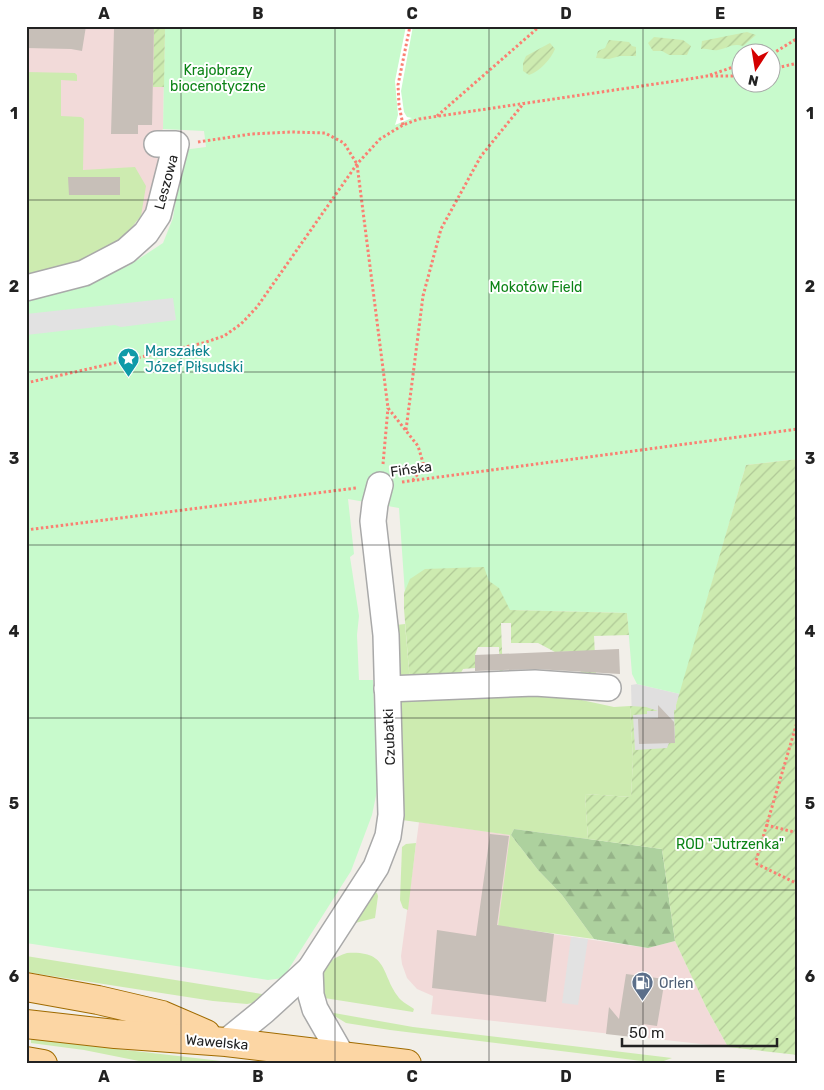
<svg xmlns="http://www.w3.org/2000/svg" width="824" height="1090" font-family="Rubik,sans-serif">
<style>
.residential{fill:#e0dfdf}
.commercial{fill:#f2dad9}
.grass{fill:#cdebb0}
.forest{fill:url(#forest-firs)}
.park{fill:#c8facc;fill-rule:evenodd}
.garden{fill:url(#garden-furrows)}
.parking{fill:#e2e2e2}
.pier{fill:#fff}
.building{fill:#c7bfb8}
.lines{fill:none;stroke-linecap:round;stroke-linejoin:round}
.minor-casing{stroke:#a9a9a9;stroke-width:28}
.major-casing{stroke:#a06b00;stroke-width:30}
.path{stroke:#fa8072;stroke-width:3;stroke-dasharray:2.5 2.5;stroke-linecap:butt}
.minor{stroke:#fff;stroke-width:25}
.major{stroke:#fcd6a4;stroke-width:28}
.grid{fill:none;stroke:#222;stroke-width:1;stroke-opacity:0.55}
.labels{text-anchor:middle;stroke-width:4;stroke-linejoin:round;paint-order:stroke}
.park-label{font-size:14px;fill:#0c8416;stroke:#fff}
.street-label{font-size:14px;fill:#222;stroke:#fff}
.culture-label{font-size:14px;fill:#0d838f;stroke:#fff;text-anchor:start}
.service-label{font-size:14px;fill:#4e5e75;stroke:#fff;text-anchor:start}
.neatline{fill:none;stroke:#222;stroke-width:2}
.grid-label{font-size:16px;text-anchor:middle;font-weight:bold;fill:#222}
</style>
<defs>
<pattern id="forest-firs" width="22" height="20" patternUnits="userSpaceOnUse" patternTransform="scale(1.25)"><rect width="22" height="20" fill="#add19e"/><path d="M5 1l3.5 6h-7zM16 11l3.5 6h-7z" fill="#95b388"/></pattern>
<pattern id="garden-furrows" width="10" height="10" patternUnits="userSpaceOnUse" patternTransform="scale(1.25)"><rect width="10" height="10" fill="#cdebb0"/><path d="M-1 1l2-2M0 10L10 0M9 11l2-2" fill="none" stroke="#b0c997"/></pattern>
</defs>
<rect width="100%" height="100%" fill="#f2efe9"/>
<polygon class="residential" points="637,684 680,694 676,705 679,797 633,759 631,685"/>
<g class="commercial">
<polygon points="26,26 165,26 163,129 158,134 159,156 151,203 134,224 26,275"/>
<polygon points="419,822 511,835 498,926 648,948 675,941 707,1009 728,1047 431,1014 433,996 417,989 407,978 402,964 401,956"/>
</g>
<g class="grass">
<polygon points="26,72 75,73 77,75 77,81 61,80 61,116 81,117 84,119 83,170 135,167 146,186 141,216 122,239 70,268 26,278"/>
<polygon points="405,624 410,683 463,669 456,682 398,685 396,625"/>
<polygon points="549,693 614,707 630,706 633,759 631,797 585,794 588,839 514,829 511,835 538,870 562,895 594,939 498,926 510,835 402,820 400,702 403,697"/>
<polygon points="416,843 408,910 403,908 400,900 402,847 406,844"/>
<polygon points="374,891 377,893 378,896 375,918 355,923"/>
<path d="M347 953C391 950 380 977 401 1000 404 1003 410 1006 414 1009L413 1012 318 997C322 974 322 961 347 953Z"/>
<polygon points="26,956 268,995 258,1002 247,1004 213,1001 26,972"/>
<polygon points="334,1013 413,1027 672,1058 658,1063 390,1030 346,1023 333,1015"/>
<polygon points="31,1039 247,1064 154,1064 84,1050 31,1043"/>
</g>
<polygon class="forest" points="514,829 662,849 675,941 648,948 594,939 562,895 538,870 511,835"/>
<path class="park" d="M165 26H798V459L746 465 680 694 637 684 632 674 627 613 510 610 405 594 399 508 348 499 354 554 350 557 359 616 357 635 359 680H373L377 791 372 815 351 871 283 978 268 980 26 943V299L76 288 128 266 163 243 173 218 183 150 206 147 204 131 163 129ZM742 52H772V82H742Z"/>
<g class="garden">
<polygon points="154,26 165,26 164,87 153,87"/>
<path d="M747 32 756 35 743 46C731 43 729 48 718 50 712 51 707 48 701 49L702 41Z"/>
<polygon points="654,37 683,40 691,46 687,55 669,55 662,51 653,51 648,43"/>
<polygon points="609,40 629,42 632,46 636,47 636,56 620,56 609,59 596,58 598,51 605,48"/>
<path d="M550 43 555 49C551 59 540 71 529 75L523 71V63L526 56Z"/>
<polygon points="798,459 798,1055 728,1047 707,1009 675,941 662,849 588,839 585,794 631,797 633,759 630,706 646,707 658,711 647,711 647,714 633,715 635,750 667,748 669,743 675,743 674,710 676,710 676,705 746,465"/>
<polygon points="484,567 489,581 499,588 510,610 627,613 629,635 594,636 596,675 581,675 579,651 555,652 538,643 511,643 511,623 501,623 503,678 500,679 499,647 478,647 475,655 475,668 463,669 451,681 410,683 404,609 404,593 410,579 425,569"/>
</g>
<g class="parking">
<polygon points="173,298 176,320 121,327 115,325 26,335 26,314"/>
<polygon points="571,937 588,939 578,1005 562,1003"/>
</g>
<polygon class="pier" points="406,26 413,26 401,91 404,112 407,117 412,118 395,125 398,115 395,81"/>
<g class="building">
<polygon points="26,26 86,26 82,51 71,49 26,48"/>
<polygon points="121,26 154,26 152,125 138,125 138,134 111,134 114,29 121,28"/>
<polygon points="68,177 120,177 120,195 69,195"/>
<polygon points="619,649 620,674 536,669 475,671 475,655"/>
<polygon points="658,705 674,722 675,743 639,744 638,719 658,718"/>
<polygon points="490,834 509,836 497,925 554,934 546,1002 432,988 437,930 476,936"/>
<polygon points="626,974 665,979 657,1026 643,1024 641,1038 606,1034 609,1007 619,1019"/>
</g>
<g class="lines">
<defs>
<g id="minor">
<polyline points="26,288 84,273 126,251 146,233 158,215 176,144 157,144"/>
<polyline points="387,689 535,683 608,688"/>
<polyline points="310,969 311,995 315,1009 342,1056"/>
<polyline points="226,1042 264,1011 310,969 376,867 388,836 391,815 386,635 373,521 375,504 380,485"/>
</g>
<g id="major">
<polyline points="26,987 98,1000 162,1015 206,1034"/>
<polyline points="26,1024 115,1034 226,1042 407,1064"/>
<polyline points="26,1061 43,1064"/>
</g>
</defs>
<use href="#minor" class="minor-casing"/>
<use href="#major" class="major-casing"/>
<g class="path">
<polyline points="772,54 798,38"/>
<polyline points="772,69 798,63"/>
<polyline points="710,75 742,64"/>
<polyline points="437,116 540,26"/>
<polyline points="403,125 399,105 398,85 410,26"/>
<polyline points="198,142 251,134 292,132 325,133 344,143 357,164 388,408 418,446 424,466 413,480"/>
<polyline points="125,360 129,378"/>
<polyline points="26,383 203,343 224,336 241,324 257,307 357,164 380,139 403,125 419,119 689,79 707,76 742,76"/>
<polyline points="406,430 423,296 441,229 481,156 524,103"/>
<polyline points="383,464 388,408"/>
<polyline points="402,482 798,429"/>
<polyline points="26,530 356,488"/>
<polyline points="798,719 756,861 757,864 798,884"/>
<polyline points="766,825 798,833"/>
</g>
<use href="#minor" class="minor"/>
<use href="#major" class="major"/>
</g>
<path class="grid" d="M181 26V1064M335 26V1064M489 26V1064M643 26V1064M26 200H798M26 372H798M26 545H798M26 718H798M26 890H798"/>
<defs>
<symbol id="sight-pin" viewBox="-11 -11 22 30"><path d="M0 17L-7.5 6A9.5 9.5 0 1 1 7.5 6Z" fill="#0f9aa8" stroke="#fff"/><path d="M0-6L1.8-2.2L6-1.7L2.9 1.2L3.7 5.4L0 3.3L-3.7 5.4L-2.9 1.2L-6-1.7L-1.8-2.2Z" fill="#fff"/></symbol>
<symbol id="fuel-pin" viewBox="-11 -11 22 30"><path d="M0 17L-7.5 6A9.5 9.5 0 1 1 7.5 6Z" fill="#5c6f8a" stroke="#fff"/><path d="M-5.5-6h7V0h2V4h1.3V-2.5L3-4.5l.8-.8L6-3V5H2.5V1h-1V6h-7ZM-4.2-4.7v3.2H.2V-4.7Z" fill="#fff"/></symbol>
</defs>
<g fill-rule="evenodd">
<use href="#sight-pin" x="116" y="346" width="25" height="34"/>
<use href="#fuel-pin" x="630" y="970" width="25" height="34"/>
</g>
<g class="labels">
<g class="park-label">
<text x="218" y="75">Krajobrazy<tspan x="218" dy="16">biocenotyczne</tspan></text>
<text x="536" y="292">Mokotów Field</text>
<text x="730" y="849">ROD "Jutrzenka"</text>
</g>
<g class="street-label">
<text transform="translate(166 182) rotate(-75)" y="5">Leszowa</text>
<text transform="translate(411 469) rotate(-8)" y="5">Fińska</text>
<text transform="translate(389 737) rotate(-92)" y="5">Czubatki</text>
<text transform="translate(217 1042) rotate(5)" y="5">Wawelska</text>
</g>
<g class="culture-label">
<text x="145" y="356">Marszałek<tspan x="145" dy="16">Józef Piłsudski</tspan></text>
</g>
<g class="service-label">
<text x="659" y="988">Orlen</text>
</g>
</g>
<rect width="824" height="1090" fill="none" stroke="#ffffff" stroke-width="55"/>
<g transform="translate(756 68) rotate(192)"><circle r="24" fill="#ffffff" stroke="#a7a7a7"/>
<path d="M0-4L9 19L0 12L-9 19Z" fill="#d40000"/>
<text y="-8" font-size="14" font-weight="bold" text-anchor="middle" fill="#222222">N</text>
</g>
<path d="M622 1038v8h155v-8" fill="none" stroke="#222222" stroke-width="2.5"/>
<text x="629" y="1038" font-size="15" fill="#222222" stroke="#ffffff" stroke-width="4" paint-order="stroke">50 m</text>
<rect x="28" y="28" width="768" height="1034" class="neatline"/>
<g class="grid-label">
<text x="104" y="19">A</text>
<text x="258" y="19">B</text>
<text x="412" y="19">C</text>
<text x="566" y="19">D</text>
<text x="720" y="19">E</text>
<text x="14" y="119">1</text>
<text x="810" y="119">1</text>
<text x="14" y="292">2</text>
<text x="810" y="292">2</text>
<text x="14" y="464">3</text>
<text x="810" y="464">3</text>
<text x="14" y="637">4</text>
<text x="810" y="637">4</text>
<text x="14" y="809">5</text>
<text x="810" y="809">5</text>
<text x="14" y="982">6</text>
<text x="810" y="982">6</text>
<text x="104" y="1082">A</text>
<text x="258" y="1082">B</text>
<text x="412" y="1082">C</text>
<text x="566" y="1082">D</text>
<text x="720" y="1082">E</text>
</g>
</svg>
